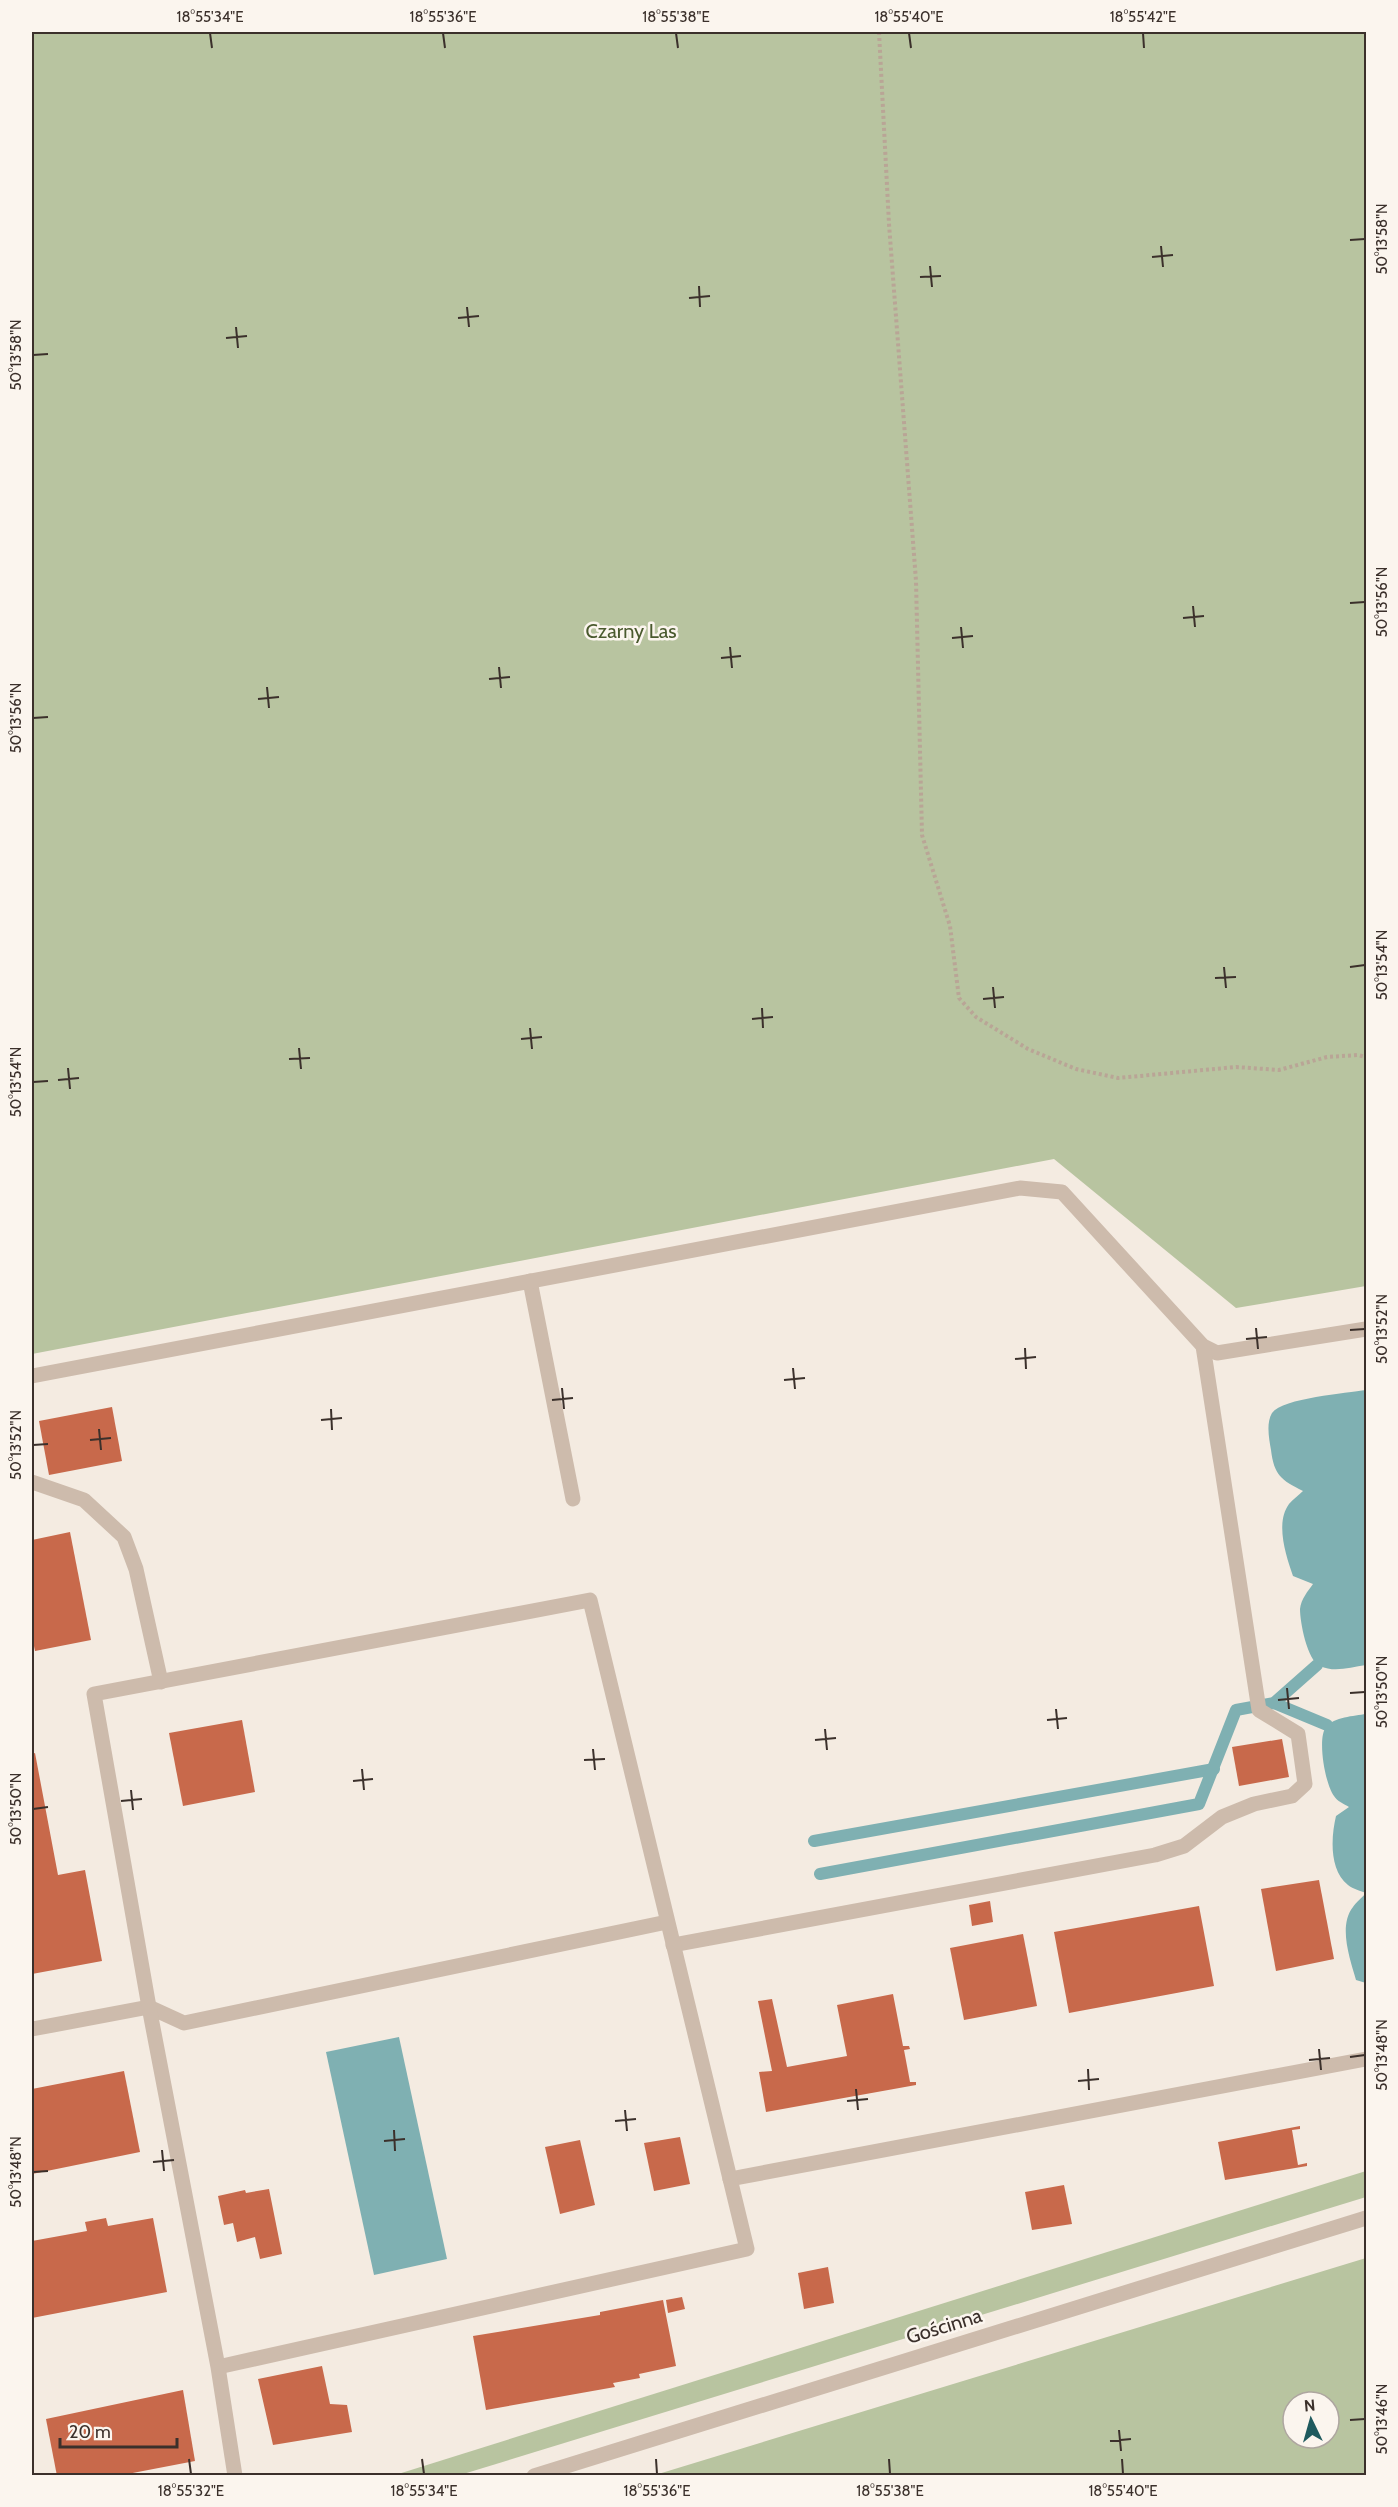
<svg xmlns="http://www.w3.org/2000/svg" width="1398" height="2507" font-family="Cabin,sans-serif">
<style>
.green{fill:#b8c4a0;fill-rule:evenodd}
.water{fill:#7fb0b2}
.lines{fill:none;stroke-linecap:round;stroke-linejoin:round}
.stream{stroke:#7fb0b2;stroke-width:12}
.building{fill:#c8694b}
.path{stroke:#b9a596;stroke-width:4;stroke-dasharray:3 3;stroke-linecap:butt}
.service{stroke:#cdbbac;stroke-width:15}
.tertiary{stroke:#cdbbac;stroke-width:15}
.ticks{fill:none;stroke:#3b302b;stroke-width:2}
.labels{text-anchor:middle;stroke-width:5;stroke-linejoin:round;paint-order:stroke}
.park-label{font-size:20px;fill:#4a5a2e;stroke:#fbf5ee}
.street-label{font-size:20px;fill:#3b302b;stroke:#fbf5ee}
.neatline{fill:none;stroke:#3b302b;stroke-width:2}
.ticks-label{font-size:15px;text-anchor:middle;fill:#3b302b}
</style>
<rect width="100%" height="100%" fill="#f4ebe1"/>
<g class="green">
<polygon points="32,32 1366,32 1366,1286 1236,1308 1054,1159 32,1354"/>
<polygon points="1366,2171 1366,2197 460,2475 395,2475"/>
<path d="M1366 2258V2475H655ZM1293 2402H1329V2438H1293Z"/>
</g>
<g class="water">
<path d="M1366 1390V1665C1350 1667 1335 1673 1320 1666 1307 1660 1300 1622 1300 1609 1301 1599 1308 1591 1313 1584L1293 1576C1286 1556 1275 1523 1289 1504 1293 1499 1299 1495 1303 1491 1281 1480 1274 1475 1271 1450 1269 1439 1266 1423 1272 1413 1283 1398 1347 1393 1366 1390Z"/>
<path d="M1366 1714V1983L1356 1980C1350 1959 1338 1926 1353 1907 1356 1902 1362 1898 1366 1893 1361 1891 1353 1889 1348 1885 1329 1870 1331 1837 1336 1816L1349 1807C1344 1804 1337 1801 1334 1796 1325 1784 1317 1738 1326 1727 1334 1717 1354 1716 1366 1714Z"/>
<polygon points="399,2037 447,2259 374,2275 326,2052"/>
</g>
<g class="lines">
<g class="stream">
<polyline points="1274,1703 1327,1725"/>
<polyline points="814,1841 1214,1769"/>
<polyline points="820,1874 1199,1804 1236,1710 1274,1703 1317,1665"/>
</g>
</g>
<g class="building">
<polygon points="112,1407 122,1461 49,1475 39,1421"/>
<polygon points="70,1532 91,1640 35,1651 32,1636 32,1540"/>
<polygon points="242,1720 255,1792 183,1806 169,1733"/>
<polygon points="1282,1739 1289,1777 1239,1786 1232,1747"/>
<polygon points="35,1753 58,1875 85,1870 102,1961 32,1974 32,1754"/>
<polygon points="1319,1880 1334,1959 1276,1971 1261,1889"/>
<polygon points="990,1901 993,1922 972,1926 969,1905"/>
<polygon points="1199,1906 1214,1986 1069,2013 1054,1932"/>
<polygon points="1023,1934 1037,2006 964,2020 950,1948"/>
<polygon points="893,1994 903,2046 909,2046 910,2049 904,2050 910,2082 916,2082 916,2085 766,2112 759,2072 772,2071 758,2001 772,1999 787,2067 847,2056 837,2005"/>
<polygon points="124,2071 140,2152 32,2174 32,2089"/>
<polygon points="1300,2126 1300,2129 1292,2130 1298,2165 1307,2163 1307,2166 1225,2180 1218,2142"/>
<polygon points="680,2137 690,2184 654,2191 644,2143"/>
<polygon points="580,2140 595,2205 560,2214 545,2147"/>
<polygon points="1064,2185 1072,2224 1032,2230 1025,2192"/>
<polygon points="269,2189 282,2254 260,2259 255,2237 237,2242 233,2223 224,2225 218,2196 245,2190 246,2193"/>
<polygon points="106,2218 108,2226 153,2218 167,2292 32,2318 32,2241 87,2231 85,2222"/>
<polygon points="828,2267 834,2303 804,2309 798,2273"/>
<polygon points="682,2297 685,2309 668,2313 666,2300"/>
<polygon points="663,2300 676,2366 639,2374 640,2378 613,2383 615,2387 486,2410 473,2336 600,2315 600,2312"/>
<polygon points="322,2366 330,2404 347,2405 352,2432 273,2445 258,2379"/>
<polygon points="183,2390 195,2461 117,2476 57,2476 46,2419"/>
</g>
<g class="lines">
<polyline class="path" points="879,32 889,224 916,581 922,835 950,926 959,998 976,1017 1028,1049 1076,1069 1118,1078 1236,1067 1279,1070 1327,1057 1358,1055 1366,1057"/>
<g class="service">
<polyline points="530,1281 573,1499"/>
<polyline points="32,1376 1020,1188 1062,1192 1203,1346 1217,1353 1366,1329"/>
<polyline points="32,1482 84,1500 124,1537 136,1569 161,1682"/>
<polyline points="673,1945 1155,1855 1184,1846 1222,1817 1254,1804 1292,1796 1305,1784 1298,1734 1259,1710 1203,1346"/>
<polyline points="32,2029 149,2007 184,2023 667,1922"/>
<polyline points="730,2179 1366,2059"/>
<polyline points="218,2367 747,2249 590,1600 94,1694 149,2007 218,2367 235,2476"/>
</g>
<polyline class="tertiary" points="534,2476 1366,2218"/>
</g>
<path class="ticks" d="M210 33 212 48M443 33 445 48M676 33 678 48M909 33 911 48M1143 33 1144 48M1350 240 1365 239M1161 246 1163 267M1152 257 1173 255M930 266 932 287M920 277 941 276M699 286 700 307M689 298 710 296M467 307 469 327M458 318 479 316M236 327 238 348M226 338 247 336M33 355 48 354M1350 603 1365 602M1193 606 1195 627M1183 618 1204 616M961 627 963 648M952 638 973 636M730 647 732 668M721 658 741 656M499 667 501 688M489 679 510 677M267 687 269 708M258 699 279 697M33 718 48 717M1224 967 1226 988M1350 967 1365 965M1215 978 1236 977M993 987 995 1008M983 999 1004 997M762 1008 763 1028M752 1019 773 1017M530 1028 532 1049M521 1039 542 1037M299 1048 301 1069M289 1059 310 1058M68 1068 70 1089M58 1080 79 1078M33 1082 48 1081M1256 1328 1258 1349M1350 1330 1365 1329M1246 1339 1267 1337M1025 1348 1026 1369M1015 1359 1036 1357M793 1368 795 1389M784 1380 805 1378M562 1388 564 1409M552 1400 573 1398M331 1409 332 1430M321 1420 342 1418M99 1429 101 1450M90 1440 111 1438M33 1445 48 1444M1287 1688 1289 1709M1350 1693 1365 1692M1278 1700 1299 1698M1056 1709 1058 1729M1047 1720 1067 1718M825 1729 827 1750M815 1740 836 1738M593 1749 595 1770M584 1760 605 1759M362 1769 364 1790M353 1781 373 1779M131 1790 133 1810M121 1801 142 1799M33 1809 48 1807M1319 2049 1321 2070M1350 2057 1365 2055M1309 2060 1330 2058M1088 2069 1089 2090M1078 2081 1099 2079M856 2089 858 2110M847 2101 868 2099M625 2110 627 2131M615 2121 636 2119M394 2130 395 2151M384 2141 405 2139M162 2150 164 2171M153 2162 174 2160M33 2172 48 2171M1350 2420 1365 2419M1119 2430 1121 2451M1110 2441 1131 2439M189 2459 191 2474M422 2459 424 2474M656 2459 657 2474M889 2459 890 2474M1122 2459 1123 2474"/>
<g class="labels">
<g class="park-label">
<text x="631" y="638">Czarny Las</text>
</g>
<g class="street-label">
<text transform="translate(944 2326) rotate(-17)" y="7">Gościnna</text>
</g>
</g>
<rect width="1398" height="2507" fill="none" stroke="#fbf5ee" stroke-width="66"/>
<g transform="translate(1311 2420) rotate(355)"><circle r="28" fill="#fbf5ee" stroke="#aea6a0" stroke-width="1.5"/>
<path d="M0-4.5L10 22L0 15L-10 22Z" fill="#1f5a5e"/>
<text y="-9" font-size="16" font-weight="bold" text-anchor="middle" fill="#3b302b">N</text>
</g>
<path d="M60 2438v9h117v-9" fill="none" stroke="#3b302b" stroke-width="3"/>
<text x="69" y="2438" font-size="18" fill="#3b302b" stroke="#fbf5ee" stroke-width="4.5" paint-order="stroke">20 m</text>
<rect x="33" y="33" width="1332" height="2441" class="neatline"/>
<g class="ticks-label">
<text x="210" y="22">18°55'34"E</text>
<text x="443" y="22">18°55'36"E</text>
<text x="676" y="22">18°55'38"E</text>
<text x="909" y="22">18°55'40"E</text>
<text x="1143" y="22">18°55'42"E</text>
<text transform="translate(1382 239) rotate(-90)" y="5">50°13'58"N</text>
<text transform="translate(16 355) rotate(-90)" y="5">50°13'58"N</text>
<text transform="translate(1382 602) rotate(-90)" y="5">50°13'56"N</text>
<text transform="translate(16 718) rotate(-90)" y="5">50°13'56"N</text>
<text transform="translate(1382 965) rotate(-90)" y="5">50°13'54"N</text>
<text transform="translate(16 1082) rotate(-90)" y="5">50°13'54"N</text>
<text transform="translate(1382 1329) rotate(-90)" y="5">50°13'52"N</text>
<text transform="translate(16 1445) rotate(-90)" y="5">50°13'52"N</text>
<text transform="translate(1382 1692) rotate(-90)" y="5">50°13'50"N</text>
<text transform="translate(16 1809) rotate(-90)" y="5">50°13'50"N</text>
<text transform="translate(1382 2055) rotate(-90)" y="5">50°13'48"N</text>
<text transform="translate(16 2172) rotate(-90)" y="5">50°13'48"N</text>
<text transform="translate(1382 2419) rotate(-90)" y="5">50°13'46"N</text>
<text x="191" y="2496">18°55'32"E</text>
<text x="424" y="2496">18°55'34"E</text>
<text x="657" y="2496">18°55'36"E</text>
<text x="890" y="2496">18°55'38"E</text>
<text x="1123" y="2496">18°55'40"E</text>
</g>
</svg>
